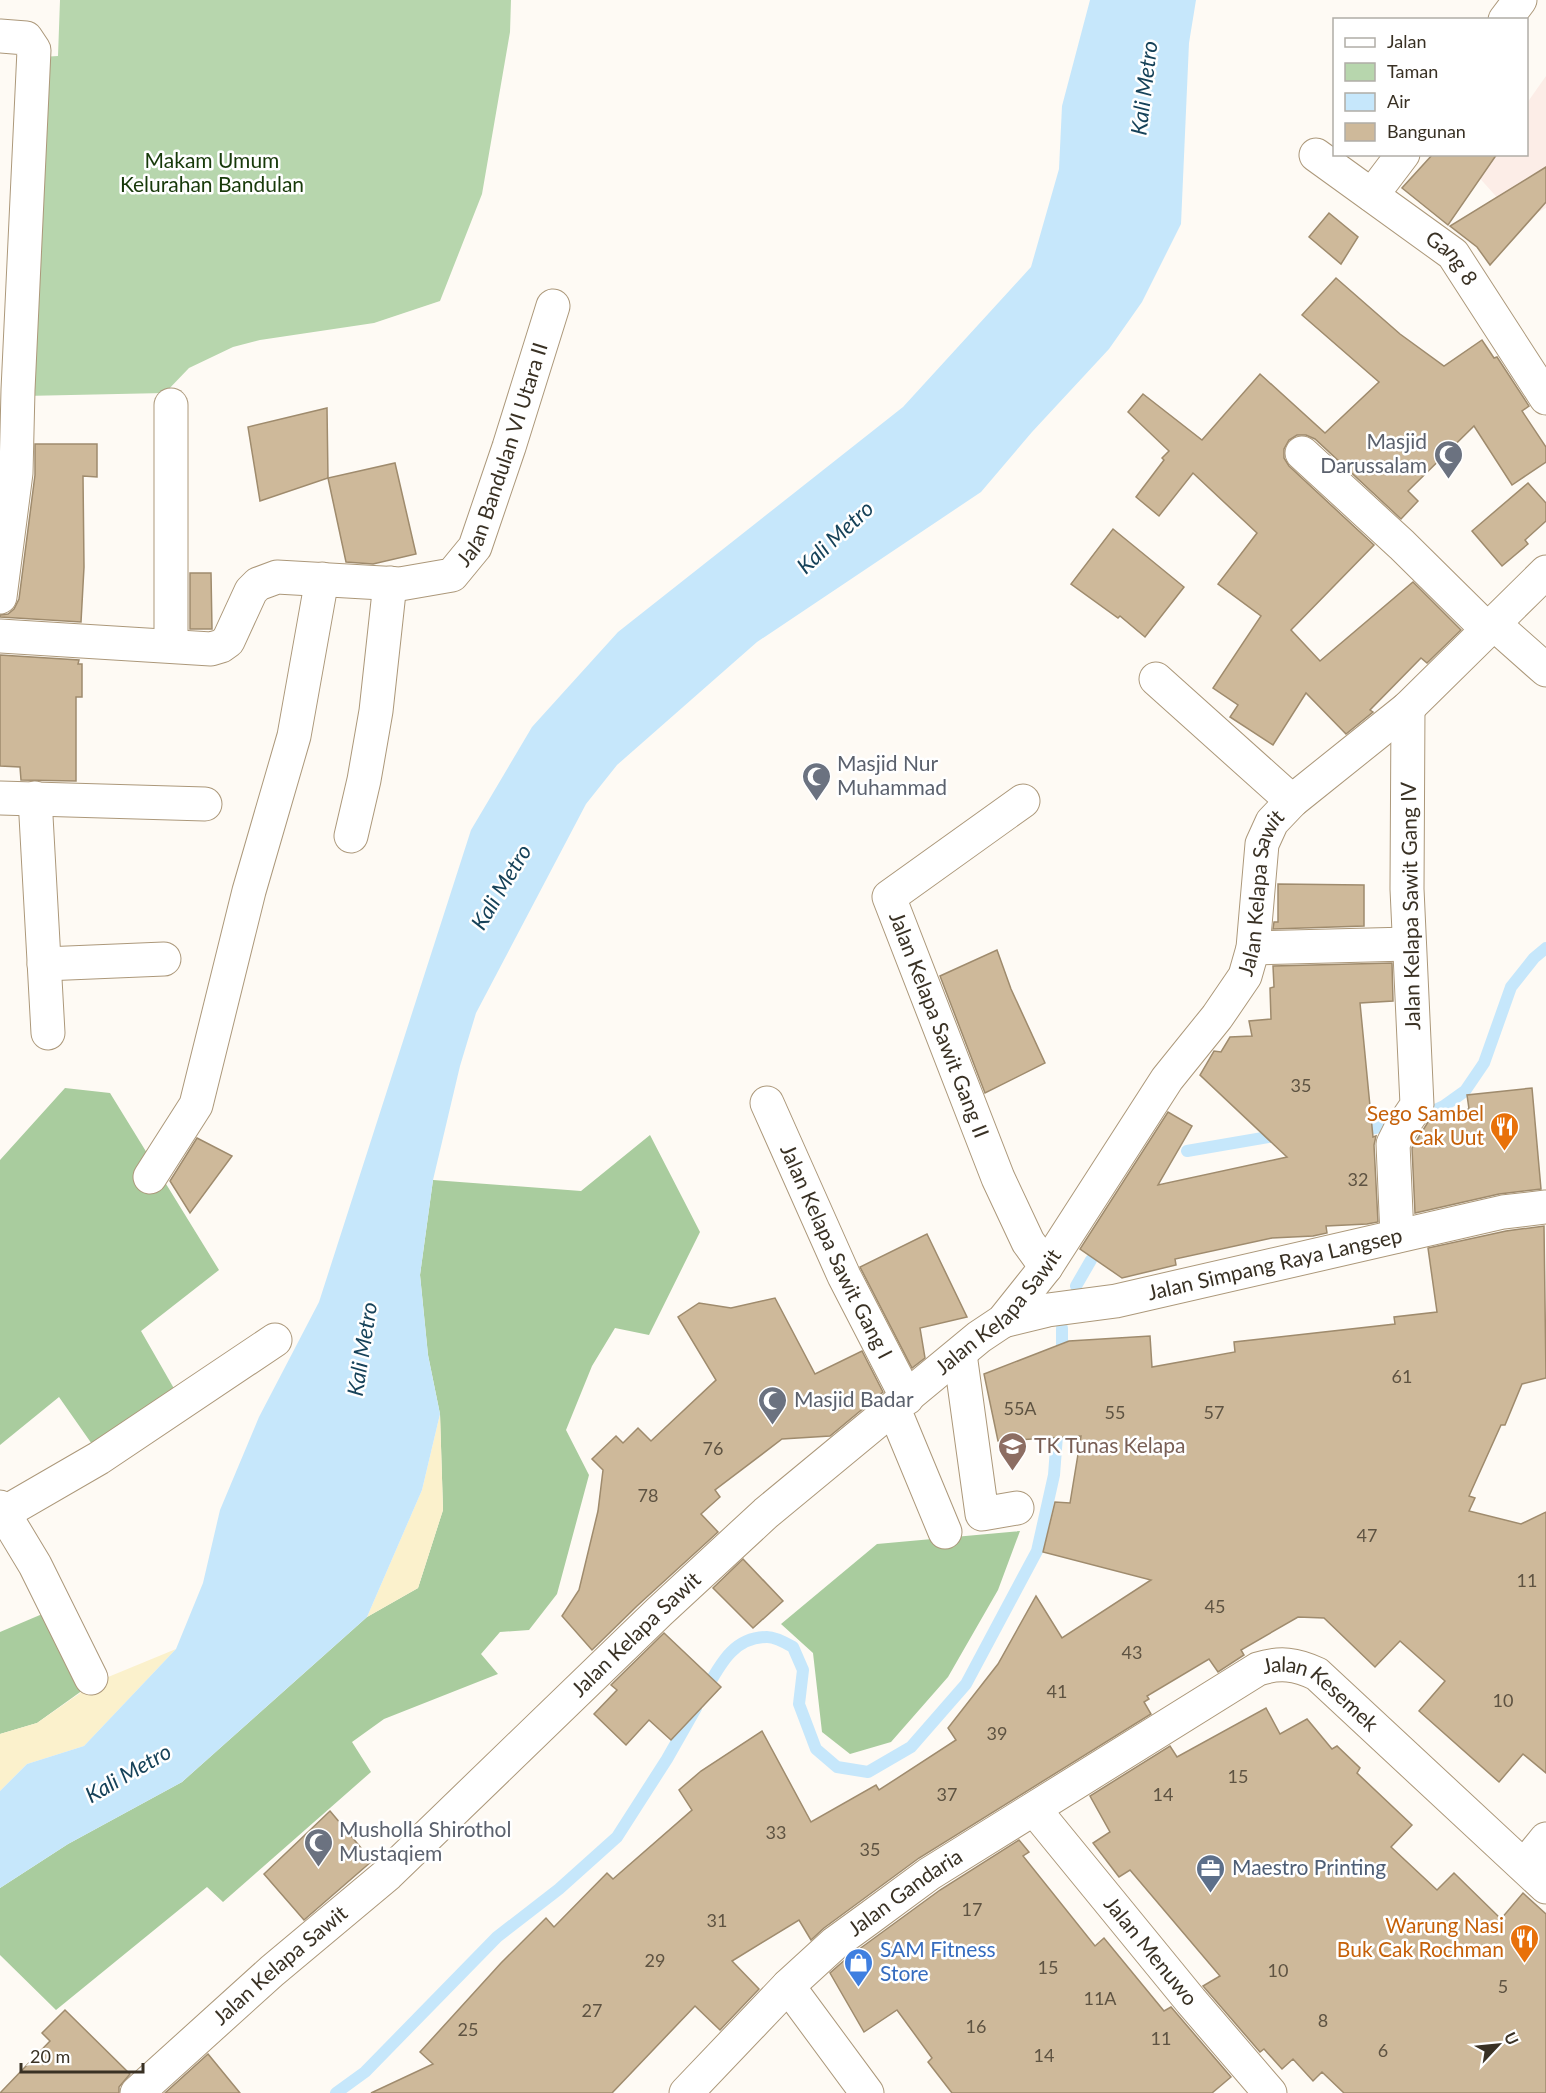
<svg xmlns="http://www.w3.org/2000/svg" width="1546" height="2093" font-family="Lato,sans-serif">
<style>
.industrial{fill:#fcede7}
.green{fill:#b7d6ad}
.forest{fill:#a9cc9e}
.sand{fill:#fbf1cc}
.water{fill:#c6e7fb}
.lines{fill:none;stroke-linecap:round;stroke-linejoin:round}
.stream{stroke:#c6e7fb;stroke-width:12}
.building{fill:#ceb99a;stroke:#9f8b6d;stroke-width:1.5}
.minor-casing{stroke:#ac987a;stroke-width:35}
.minor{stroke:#fff;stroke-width:33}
.labels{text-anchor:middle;stroke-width:5;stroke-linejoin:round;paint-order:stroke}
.number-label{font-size:18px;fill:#5e5342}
.park-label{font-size:21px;fill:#173909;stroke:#fff}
.street-label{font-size:21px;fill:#393124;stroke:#fff}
.worship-label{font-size:21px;fill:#5b616d;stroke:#fff;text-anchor:start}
.food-label{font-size:21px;fill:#c56008;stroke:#fff;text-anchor:end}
.education-label{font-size:21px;fill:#785e54;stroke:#fff;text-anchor:start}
.service-label{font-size:21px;fill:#4e5e75;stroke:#fff;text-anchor:start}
.shop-label{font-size:21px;fill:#366cbe;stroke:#fff;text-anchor:start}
.water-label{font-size:22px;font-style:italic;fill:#164259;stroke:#fff}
</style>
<rect width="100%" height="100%" fill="#fefaf4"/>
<polygon class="industrial" points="1546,76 1546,208 1519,222 1476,174 1489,155 1526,154 1527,103"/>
<polygon class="green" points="60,0 511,0 510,32 482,194 440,301 374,323 260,340 233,347 189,368 165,393 24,396 41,57 58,56"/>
<g class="forest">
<polygon points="65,1088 110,1093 219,1270 141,1331 176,1392 94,1447 59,1397 0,1445 0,1160"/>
<polygon points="650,1135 700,1232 649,1335 615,1328 592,1366 566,1430 589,1475 557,1594 529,1630 500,1632 481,1654 498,1674 384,1719 352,1742 371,1772 223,1902 207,1887 56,2010 0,1955 0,1888 68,1844 182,1782 367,1617 418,1588 443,1510 440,1414 428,1355 420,1275 433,1180 581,1191"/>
<polygon points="1020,1531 998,1590 948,1677 891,1742 850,1754 822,1732 813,1653 781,1624 877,1544"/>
<polygon points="47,1612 83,1690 37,1723 0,1734 0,1632"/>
</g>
<g class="sand">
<polygon points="440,1414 443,1510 418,1588 367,1617 422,1490"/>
<polygon points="176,1649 84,1746 27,1764 0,1791 0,1734 37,1723 96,1682"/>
</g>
<polygon class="water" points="1090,0 1196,0 1189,43 1181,224 1142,302 1109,349 1032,432 981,492 757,642 617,765 586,804 476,1013 460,1066 433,1180 420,1275 428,1355 440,1414 422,1490 367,1617 182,1782 68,1844 0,1888 0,1791 27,1764 84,1746 176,1649 203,1583 220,1510 259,1417 319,1302 471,830 532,727 618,632 903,407 1031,267 1059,169 1062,106"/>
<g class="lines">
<g class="stream">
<polyline points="1416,1119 1444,1106 1465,1091 1484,1063 1511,987 1534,958 1546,948"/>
<polyline points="1358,1131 1397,1124"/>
<polyline points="1187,1151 1280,1135"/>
<polyline points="1076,1286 1091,1260"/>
<polyline points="1062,1360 1062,1328"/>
<path d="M704 1693C719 1667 732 1637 767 1637 775 1637 786 1643 793 1647L803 1670 799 1704 816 1749 837 1767 868 1772 911 1747 966 1684 1037 1551 1054 1475 1058 1422"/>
<polyline points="336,2093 365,2072 497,1937 559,1889 617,1837 667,1759 696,1708"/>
</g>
</g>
<g class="building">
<polygon points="1433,154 1497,154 1448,225 1402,188"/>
<polygon points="1546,167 1546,202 1490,265 1477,247 1450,226"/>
<polygon points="1329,213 1358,237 1341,264 1309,237"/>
<polygon points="1336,278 1400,334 1444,366 1482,340 1494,358 1497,357 1529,406 1522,411 1546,447 1546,462 1512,485 1474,426 1408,491 1418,501 1401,519 1315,439 1306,435 1297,435 1289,440 1284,449 1284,458 1289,466 1374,545 1291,630 1320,661 1413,582 1461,630 1427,663 1421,658 1370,710 1373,712 1346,734 1306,693 1273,745 1230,717 1238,705 1213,688 1261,616 1218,584 1257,533 1193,473 1159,516 1136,497 1164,460 1162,458 1169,451 1128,412 1143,394 1202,440 1260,374 1325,433 1379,382 1302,315"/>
<polygon points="327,408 328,478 260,501 248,427"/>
<polygon points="35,444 97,444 97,477 83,476 84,567 81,622 0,617 0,615 8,614 14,609 19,599 35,475"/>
<polygon points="395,463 416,554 373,564 346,562 328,478"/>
<polygon points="1528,483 1546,503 1546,521 1525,540 1528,544 1502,566 1472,531"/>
<polygon points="1113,529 1184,587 1145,637 1120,616 1118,618 1071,584"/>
<polygon points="190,573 211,573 212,629 190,629"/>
<polygon points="0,655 79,660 78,664 82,664 82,697 76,697 76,781 21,780 20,767 0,766"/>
<polygon points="1278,884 1364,885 1364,926 1273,929 1274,922 1278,922"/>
<polygon points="997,950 1011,989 1045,1063 985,1093 940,976"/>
<polygon points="1392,963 1393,1001 1360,1003 1373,1137 1376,1136 1374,1145 1378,1222 1367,1224 1326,1226 1327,1233 1313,1236 1272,1238 1175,1259 1176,1265 1122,1278 1080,1249 1168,1112 1192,1126 1158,1185 1287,1157 1200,1075 1214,1051 1221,1052 1230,1037 1252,1036 1249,1021 1271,1019 1270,988 1274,987 1273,966"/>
<polygon points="1532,1088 1541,1189 1499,1194 1415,1213 1412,1148 1428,1122 1469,1109 1467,1095"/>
<polygon points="197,1138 232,1156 190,1213 170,1181"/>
<polygon points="1544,1226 1546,1378 1522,1384 1505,1425 1501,1425 1469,1496 1475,1498 1469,1511 1521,1524 1546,1512 1546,1773 1523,1754 1499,1782 1419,1711 1445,1681 1400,1641 1375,1667 1324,1618 1298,1617 1241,1650 1244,1655 1218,1672 1209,1659 1147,1696 1149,1699 1144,1702 1151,1714 919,1858 824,1928 811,1940 799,1920 732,1961 759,1989 720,2030 695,2006 612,2093 371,2093 433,2064 420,2052 501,1963 546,1918 554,1927 607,1873 613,1879 692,1810 679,1790 701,1771 762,1731 811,1822 876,1785 879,1790 956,1740 948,1728 998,1664 1036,1596 1062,1638 1151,1580 1043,1552 1055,1502 1070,1503 1081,1436 998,1441 984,1374 1069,1341 1150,1336 1152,1367 1235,1352 1234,1342 1395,1324 1394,1317 1437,1312 1428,1248 1506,1231"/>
<polygon points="927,1234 967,1317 920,1328 925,1358 912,1368 860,1267"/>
<polygon points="775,1298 815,1374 862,1351 883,1392 830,1436 782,1439 715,1490 720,1497 701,1514 718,1532 637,1606 592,1650 562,1616 579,1590 598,1511 603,1470 592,1459 616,1436 623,1443 638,1428 651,1441 716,1380 678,1317 699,1303 731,1308"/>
<polygon points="743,1559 783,1601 753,1628 713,1588"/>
<polygon points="664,1633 721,1687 671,1740 649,1720 626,1745 594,1714 617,1690 611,1685"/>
<polygon points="1266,1708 1280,1734 1307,1719 1332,1749 1337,1746 1360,1768 1357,1773 1412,1825 1391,1847 1437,1890 1454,1873 1501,1919 1523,1893 1546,1914 1546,2093 1344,2093 1322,2072 1313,2081 1293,2059 1282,2069 1264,2049 1260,2052 1203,1986 1220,1976 1130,1870 1119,1877 1093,1843 1110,1832 1090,1796 1170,1746 1177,1757"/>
<polygon points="330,1811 372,1861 304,1920 264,1874"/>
<polygon points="1019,1840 1029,1852 1023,1856 1095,1946 1104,1938 1164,2011 1171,2007 1231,2077 1212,2093 952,2093 928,2062 932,2058 897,2010 864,2032 830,1973 847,1958 940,1890"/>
<polygon points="65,2010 130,2074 119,2087 119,2093 0,2093 50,2041 42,2033"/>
<polygon points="208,2054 240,2093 165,2093"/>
</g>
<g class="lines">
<defs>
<g id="minor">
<polyline points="1505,20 1520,0"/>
<polyline points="0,36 26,38 34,50 18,390 16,473 0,597"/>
<path id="s1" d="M1316 155 1453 254 1546 398"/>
<polyline points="1372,195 1403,154"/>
<polyline points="1302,453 1402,545 1488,630"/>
<polyline points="1494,624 1546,670"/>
<path id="s2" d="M0 636 211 649 221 646 228 641 251 591 258 584 277 577 400 584 452 575 475 547 509 447 553 306"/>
<polyline points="171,645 171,405"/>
<polyline points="1156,679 1292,801"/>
<polyline points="0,798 205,804"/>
<polyline points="35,798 48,1033"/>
<path id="s3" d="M1023 801 889 897 998 1178 1028 1242 1046 1267"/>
<polyline points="351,836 364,780 376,711 390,583"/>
<polyline points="1253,948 1409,944"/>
<polyline points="44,964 164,959"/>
<path id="s4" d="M767 1103 844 1276 907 1398"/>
<polyline points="150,1177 196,1105 249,891 294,736 322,579"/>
<polyline points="1397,1236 1393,1144 1400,1130 1417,1105 1407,889 1408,708"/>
<path id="s5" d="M1003 1321 1048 1310 1116 1301 1503 1212 1546 1207"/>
<polyline points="960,1354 982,1514 1017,1508"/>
<polyline points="894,1409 945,1532"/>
<polyline points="0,1507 35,1565 91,1678"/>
<polyline points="4,1513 99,1458 275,1340"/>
<path id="s6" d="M1034 1809 1191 2001 1270 2093"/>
<polyline points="1524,1866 1546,1839"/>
<polyline points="788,1986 867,2093"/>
<path id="s7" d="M137 2093 272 1971 388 1874 659 1612 766 1513 979 1337 1003 1321 1046 1267 1167 1079 1217 1017 1245 976 1253 948 1262 844 1272 822 1292 801 1408 708 1546 572"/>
<path id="s8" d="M686 2093 788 1986 835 1943 868 1919 929 1874 1258 1669C1280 1662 1296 1664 1317 1674L1546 1887"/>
</g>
</defs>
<use href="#minor" class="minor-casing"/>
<use href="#minor" class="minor"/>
</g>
<defs>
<symbol id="mosque-pin" viewBox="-11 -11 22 30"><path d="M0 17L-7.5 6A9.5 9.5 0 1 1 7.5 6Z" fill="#6b7280" stroke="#fff"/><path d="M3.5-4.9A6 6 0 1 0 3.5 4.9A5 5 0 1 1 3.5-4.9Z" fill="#fff"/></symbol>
<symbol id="restaurant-pin" viewBox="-11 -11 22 30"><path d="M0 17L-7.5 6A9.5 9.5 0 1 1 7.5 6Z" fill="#e8710a" stroke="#fff"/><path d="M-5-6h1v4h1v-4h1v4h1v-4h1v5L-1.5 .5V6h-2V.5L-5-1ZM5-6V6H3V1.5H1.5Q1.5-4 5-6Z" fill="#fff"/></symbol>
<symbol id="school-pin" viewBox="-11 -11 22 30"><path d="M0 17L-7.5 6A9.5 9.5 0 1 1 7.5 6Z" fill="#8d6e63" stroke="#fff"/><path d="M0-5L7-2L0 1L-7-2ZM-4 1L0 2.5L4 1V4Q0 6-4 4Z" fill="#fff"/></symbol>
<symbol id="office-pin" viewBox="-11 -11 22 30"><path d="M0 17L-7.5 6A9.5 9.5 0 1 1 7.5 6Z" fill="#5c6f8a" stroke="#fff"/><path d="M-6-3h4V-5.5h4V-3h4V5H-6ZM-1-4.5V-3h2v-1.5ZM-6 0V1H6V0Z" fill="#fff"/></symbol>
<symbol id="shop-pin" viewBox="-11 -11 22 30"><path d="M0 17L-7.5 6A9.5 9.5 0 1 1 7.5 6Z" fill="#3f7fe0" stroke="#fff"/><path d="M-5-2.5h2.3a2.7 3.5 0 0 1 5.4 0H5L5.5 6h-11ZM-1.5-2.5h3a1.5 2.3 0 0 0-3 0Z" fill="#fff"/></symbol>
</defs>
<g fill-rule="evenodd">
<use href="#mosque-pin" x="1432" y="438" width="33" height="45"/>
<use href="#mosque-pin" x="800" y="760" width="33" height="45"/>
<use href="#restaurant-pin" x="1488" y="1110" width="33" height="45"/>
<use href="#mosque-pin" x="756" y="1384" width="33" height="45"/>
<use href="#school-pin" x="996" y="1430" width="33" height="45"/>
<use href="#mosque-pin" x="302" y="1826" width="33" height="45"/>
<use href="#office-pin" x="1194" y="1852" width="33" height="45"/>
<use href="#restaurant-pin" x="1508" y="1922" width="33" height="45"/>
<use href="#shop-pin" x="842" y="1946" width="33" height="45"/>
</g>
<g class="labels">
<g class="number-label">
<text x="1301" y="1092">35</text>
<text x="1358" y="1186">32</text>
<text x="1402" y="1383">61</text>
<text x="1020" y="1415">55A</text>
<text x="1115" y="1419">55</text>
<text x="1214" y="1419">57</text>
<text x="713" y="1455">76</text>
<text x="648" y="1502">78</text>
<text x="1367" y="1542">47</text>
<text x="1527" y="1587">11</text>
<text x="1215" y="1613">45</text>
<text x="1132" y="1659">43</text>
<text x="1057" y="1698">41</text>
<text x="1503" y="1707">10</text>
<text x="997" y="1740">39</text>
<text x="1238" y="1783">15</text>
<text x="947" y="1801">37</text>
<text x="1163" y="1801">14</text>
<text x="776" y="1839">33</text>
<text x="870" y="1856">35</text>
<text x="972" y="1916">17</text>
<text x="717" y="1927">31</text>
<text x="655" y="1967">29</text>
<text x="1048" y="1974">15</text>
<text x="1278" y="1977">10</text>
<text x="1503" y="1993">5</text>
<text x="1100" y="2005">11A</text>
<text x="592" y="2017">27</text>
<text x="1323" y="2027">8</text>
<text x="976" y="2033">16</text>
<text x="468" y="2036">25</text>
<text x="1161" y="2045">11</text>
<text x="1383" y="2057">6</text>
<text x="1044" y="2062">14</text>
</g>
<g class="park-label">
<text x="212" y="168">Makam Umum<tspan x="212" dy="24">Kelurahan Bandulan</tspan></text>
</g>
<g class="street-label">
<text dy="7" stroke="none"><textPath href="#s1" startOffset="171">Gang 8</textPath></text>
<text dy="7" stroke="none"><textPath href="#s2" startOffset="624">Jalan Bandulan VI Utara II</textPath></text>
<text dy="7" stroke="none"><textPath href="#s7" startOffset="1668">Jalan Kelapa Sawit</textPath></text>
<text transform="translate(1411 906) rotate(-91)" y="7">Jalan Kelapa Sawit Gang IV</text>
<text dy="7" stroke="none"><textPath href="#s3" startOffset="302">Jalan Kelapa Sawit Gang II</textPath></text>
<text dy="7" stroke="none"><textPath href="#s4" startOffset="164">Jalan Kelapa Sawit Gang I</textPath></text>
<text dy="7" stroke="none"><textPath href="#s5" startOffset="278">Jalan Simpang Raya Langsep</textPath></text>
<text dy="7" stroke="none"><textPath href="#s7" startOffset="1164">Jalan Kelapa Sawit</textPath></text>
<text dy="7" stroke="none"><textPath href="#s7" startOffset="678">Jalan Kelapa Sawit</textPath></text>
<text dy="7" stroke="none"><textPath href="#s8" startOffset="788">Jalan Kesemek</textPath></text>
<text dy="7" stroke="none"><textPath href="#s8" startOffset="298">Jalan Gandaria</textPath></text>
<text dy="7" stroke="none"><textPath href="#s6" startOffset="184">Jalan Menuwo</textPath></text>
<text dy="7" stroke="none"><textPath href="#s7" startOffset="192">Jalan Kelapa Sawit</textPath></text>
</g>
<g class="worship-label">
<text x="1427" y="449" text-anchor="end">Masjid<tspan x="1427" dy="24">Darussalam</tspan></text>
<text x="837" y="771">Masjid Nur<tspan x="837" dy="24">Muhammad</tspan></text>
<text x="794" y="1407">Masjid Badar</text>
<text x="339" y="1837">Musholla Shirothol<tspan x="339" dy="24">Mustaqiem</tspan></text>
</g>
<g class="food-label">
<text x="1484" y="1121">Sego Sambel<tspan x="1484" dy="24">Cak Uut</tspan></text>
<text x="1504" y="1933">Warung Nasi<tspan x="1504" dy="24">Buk Cak Rochman</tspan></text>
</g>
<g class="education-label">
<text x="1034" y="1453">TK Tunas Kelapa</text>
</g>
<g class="service-label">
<text x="1232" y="1875">Maestro Printing</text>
</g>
<g class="shop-label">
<text x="880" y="1957">SAM Fitness<tspan x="880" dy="24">Store</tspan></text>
</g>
<g class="water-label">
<text transform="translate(1144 88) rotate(-83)" y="8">Kali Metro</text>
<text transform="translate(835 537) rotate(-43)" y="8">Kali Metro</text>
<text transform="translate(501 887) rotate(-59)" y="8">Kali Metro</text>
<text transform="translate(362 1349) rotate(-81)" y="8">Kali Metro</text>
<text transform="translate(128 1773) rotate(-30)" y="8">Kali Metro</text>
</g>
</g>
<rect x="1333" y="18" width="195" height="138" fill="#ffffff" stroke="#b0ada7" stroke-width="1.5"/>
<rect x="1345" y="38" width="30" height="9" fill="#ffffff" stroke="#b0ada7" stroke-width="1.5"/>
<text x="1387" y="48" font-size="18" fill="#393124">Jalan</text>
<rect x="1345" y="63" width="30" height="18" fill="#b7d6ad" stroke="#b0ada7" stroke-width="1.5"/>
<text x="1387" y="78" font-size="18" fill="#393124">Taman</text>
<rect x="1345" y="93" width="30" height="18" fill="#c6e7fb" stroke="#b0ada7" stroke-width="1.5"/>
<text x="1387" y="108" font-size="18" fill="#393124">Air</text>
<rect x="1345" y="123" width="30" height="18" fill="#ceb99a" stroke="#b0ada7" stroke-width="1.5"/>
<text x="1387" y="138" font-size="18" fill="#393124">Bangunan</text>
<g transform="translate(1498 2045) rotate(64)" stroke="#ffffff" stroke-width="4.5" paint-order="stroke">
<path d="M0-4.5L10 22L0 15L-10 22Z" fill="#393124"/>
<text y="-9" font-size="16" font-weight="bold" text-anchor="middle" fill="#393124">U</text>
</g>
<path d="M21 2063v9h122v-9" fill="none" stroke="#393124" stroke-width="3"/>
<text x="30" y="2063" font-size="18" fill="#393124" stroke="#ffffff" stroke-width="4.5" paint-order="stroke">20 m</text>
</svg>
